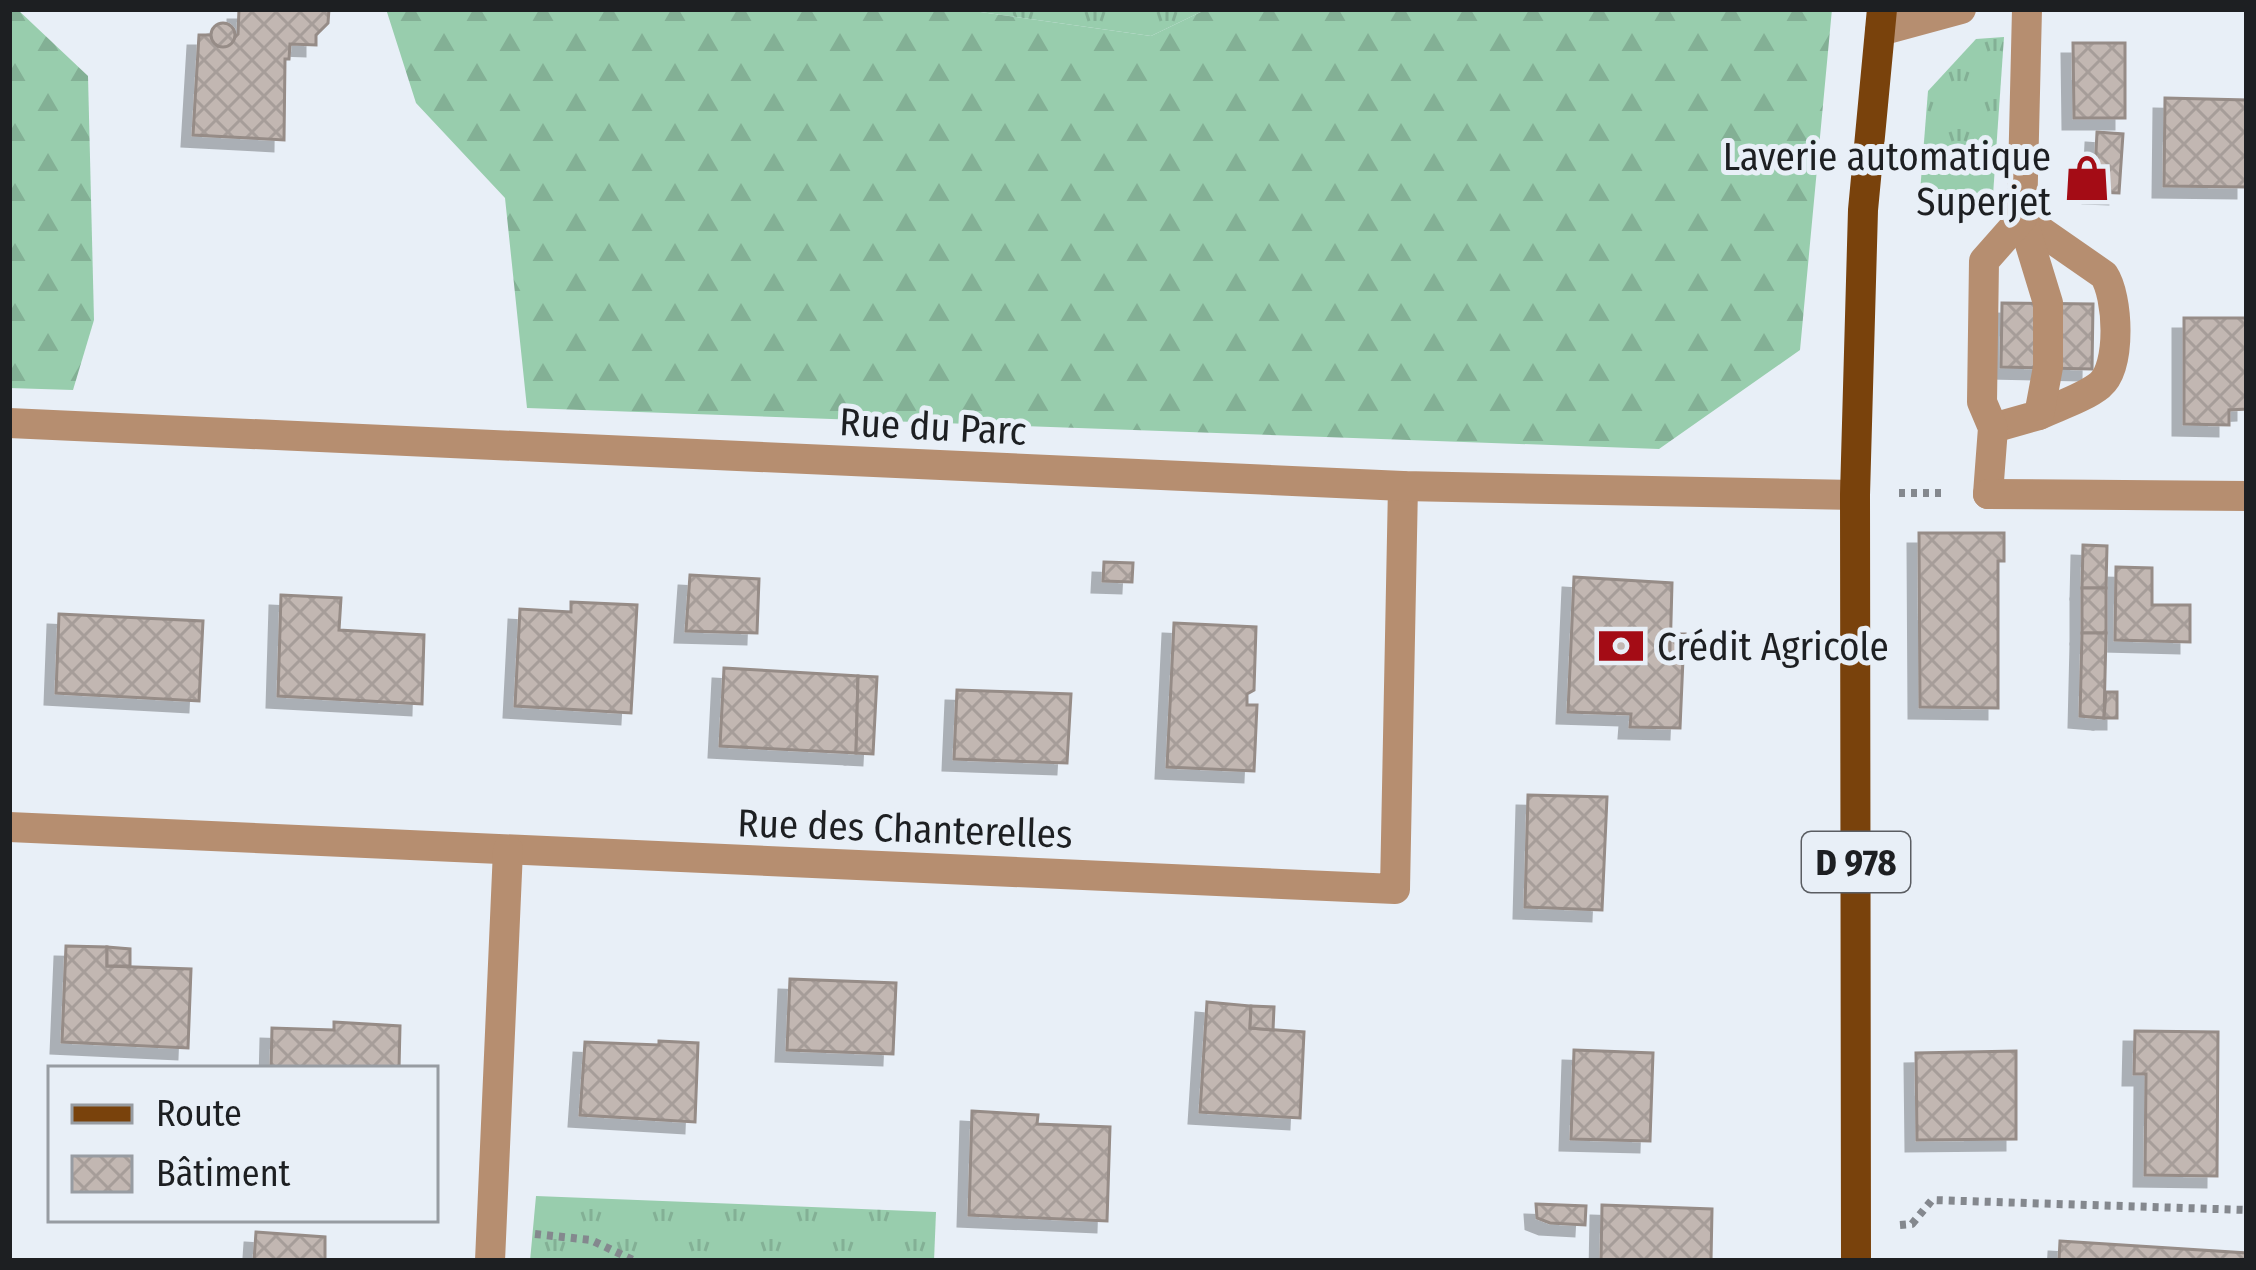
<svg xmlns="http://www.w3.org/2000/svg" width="2256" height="1270" font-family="'Fira Sans Condensed',sans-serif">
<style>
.grass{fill:url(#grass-tufts)}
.forest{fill:url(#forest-firs)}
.building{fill:url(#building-cross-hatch);stroke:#968c87;stroke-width:3;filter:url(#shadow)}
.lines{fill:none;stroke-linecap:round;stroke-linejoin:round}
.path{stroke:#84888e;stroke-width:8;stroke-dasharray:6 6;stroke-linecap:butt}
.service{stroke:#b68e70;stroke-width:30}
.minor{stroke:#b68e70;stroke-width:30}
.tertiary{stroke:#b68e70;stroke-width:30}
.primary{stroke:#79420c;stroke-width:30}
.labels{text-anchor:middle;stroke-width:10;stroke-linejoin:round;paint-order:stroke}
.shield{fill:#e8eff7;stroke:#5a5d62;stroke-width:3}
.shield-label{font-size:36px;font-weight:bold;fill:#1d1f22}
.poi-label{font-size:39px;fill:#1d1f22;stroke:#e8eff7;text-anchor:end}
.street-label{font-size:39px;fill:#1d1f22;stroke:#e8eff7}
</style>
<defs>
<pattern id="grass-tufts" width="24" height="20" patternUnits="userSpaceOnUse" patternTransform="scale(3)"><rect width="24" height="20" fill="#98cdad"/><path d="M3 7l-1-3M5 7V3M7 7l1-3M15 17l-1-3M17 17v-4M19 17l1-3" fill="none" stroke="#83b095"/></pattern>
<pattern id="forest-firs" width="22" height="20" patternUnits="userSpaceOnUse" patternTransform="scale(3)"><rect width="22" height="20" fill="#98cdad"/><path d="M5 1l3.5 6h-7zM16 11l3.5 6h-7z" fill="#83b095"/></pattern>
<pattern id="building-cross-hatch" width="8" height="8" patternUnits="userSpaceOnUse" patternTransform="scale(3)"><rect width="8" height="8" fill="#c2b7b2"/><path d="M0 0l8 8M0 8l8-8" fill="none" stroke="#a69d99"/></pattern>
<filter id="shadow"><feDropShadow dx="-11" dy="11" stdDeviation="0" flood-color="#0004"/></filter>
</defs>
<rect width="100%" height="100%" fill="#e8eff7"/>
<g class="grass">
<polygon points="959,9 1207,9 1151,36"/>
<polygon points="2004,37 1993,195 1920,192 1928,91 1976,39"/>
<polygon points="536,1196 936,1212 934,1261 530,1261"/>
</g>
<g class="forest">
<polygon points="9,9 17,9 88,76 94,320 73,390 9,388"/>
<polygon points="386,9 959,9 1151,36 1207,9 1832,9 1800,350 1659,449 527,408 505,198 416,103"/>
</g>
<g class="building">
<polygon points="239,9 329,9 328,23 316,35 316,45 290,44 289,59 285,59 284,140 193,135 199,35 211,35 218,46 227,45 238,34"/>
<circle cx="223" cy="35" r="12"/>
<polygon points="2073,43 2125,43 2125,118 2074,118"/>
<polygon points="2165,98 2247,100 2247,187 2164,186"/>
<polygon points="2097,132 2123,134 2119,193 2094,192"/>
<polygon points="2002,303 2093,304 2092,369 2001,367"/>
<polygon points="2184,318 2247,318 2247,409 2229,410 2229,425 2184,424"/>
<polygon points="1919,533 2004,533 2004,561 1998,561 1998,708 1920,707"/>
<polygon points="2083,545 2107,546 2106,588 2082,588"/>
<polygon points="1104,562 1133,563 1132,582 1103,581"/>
<polygon points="2116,567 2152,568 2152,605 2190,605 2190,642 2115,640"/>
<polygon points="690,575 759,579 757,633 686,631"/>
<polygon points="1574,577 1672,583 1670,658 1683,659 1680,728 1630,727 1631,714 1568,712"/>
<rect x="2082" y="588" width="24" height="45"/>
<polygon points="281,595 341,598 339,630 424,635 422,704 278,696"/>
<polygon points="571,602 637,605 631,713 515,706 520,609 571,612"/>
<polygon points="59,614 203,621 199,701 56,693"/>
<polygon points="1174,623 1256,627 1254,690 1247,694 1247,705 1257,705 1254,771 1167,767"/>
<polygon points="2082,633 2106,633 2104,718 2080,716"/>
<polygon points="1670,634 1685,634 1683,659 1670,658"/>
<polygon points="724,668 858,676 856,753 720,746"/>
<polygon points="858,676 877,677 873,754 856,753"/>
<polygon points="957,690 1071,694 1067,763 954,759"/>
<polygon points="2106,692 2117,692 2117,718 2104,718"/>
<polygon points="1528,795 1607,797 1602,910 1525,907"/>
<polygon points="66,946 107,947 107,966 191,969 188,1048 62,1042"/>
<polygon points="107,947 130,949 130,966 107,966"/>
<polygon points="790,979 896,983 893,1054 787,1050"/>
<polygon points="1207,1002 1251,1006 1250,1028 1304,1032 1300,1118 1200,1112"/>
<polygon points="1251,1006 1274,1007 1273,1030 1250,1028"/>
<polygon points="334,1022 400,1026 399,1069 271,1069 272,1028 334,1030"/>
<polygon points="2135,1031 2218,1032 2217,1176 2145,1175 2146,1074 2134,1074"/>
<polygon points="659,1041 698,1043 695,1122 580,1115 585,1042 659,1045"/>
<polygon points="1574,1050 1653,1053 1650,1141 1571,1139"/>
<polygon points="2016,1051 2016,1139 1917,1140 1916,1053"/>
<polygon points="972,1111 1038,1115 1037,1124 1110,1127 1107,1221 969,1215"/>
<polygon points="1536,1204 1586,1206 1585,1225 1550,1223 1537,1218"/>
<polygon points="1602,1205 1712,1209 1711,1261 1601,1261"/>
<polygon points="256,1232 325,1237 325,1261 254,1261"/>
<polygon points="2060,1241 2247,1253 2247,1261 2059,1261"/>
</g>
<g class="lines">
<g class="path">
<polyline points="1899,493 1944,493"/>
<polyline points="1900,1225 1912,1224 1932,1200 2247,1210"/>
<polyline points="535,1234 591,1240 635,1261"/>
</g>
<g class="service">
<path d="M2022 218 2104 275C2118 296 2122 366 2100 385 2084 398 2058 406 2039 415"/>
<polyline points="1993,428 2039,415 2048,367 2048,303 2022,218 2027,9"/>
<polyline points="1988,494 1993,428 1982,402 1984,261 2022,218"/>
</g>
<g class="minor">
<polyline points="1880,31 1961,9"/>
<polyline points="1988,494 2247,496"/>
<polyline points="9,827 1395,889 1403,486"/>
<polyline points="490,1261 508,850"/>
</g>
<polyline class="tertiary" points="9,423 1403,486 1855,495"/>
<polyline class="primary" points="1856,1261 1855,495 1863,210 1882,9"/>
</g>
<defs>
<symbol id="shop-bare" viewBox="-9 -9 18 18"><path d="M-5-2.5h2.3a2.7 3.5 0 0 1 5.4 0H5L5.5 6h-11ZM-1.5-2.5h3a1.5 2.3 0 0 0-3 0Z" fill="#a40c15" stroke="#e8eff7" stroke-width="2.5" paint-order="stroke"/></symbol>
<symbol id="bank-bare" viewBox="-9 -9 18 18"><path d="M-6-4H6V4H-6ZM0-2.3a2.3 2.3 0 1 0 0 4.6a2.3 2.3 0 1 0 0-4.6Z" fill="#a40c15" stroke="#e8eff7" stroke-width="2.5" paint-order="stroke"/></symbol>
</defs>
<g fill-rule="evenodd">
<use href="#shop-bare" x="2054" y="145" width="66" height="66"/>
<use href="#bank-bare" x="1588" y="613" width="66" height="66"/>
</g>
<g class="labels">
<rect class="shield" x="1802" y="832" width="108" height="60" rx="9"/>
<g class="shield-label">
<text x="1856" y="875">D 978</text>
</g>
<g class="poi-label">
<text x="2051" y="170">Laverie automatique<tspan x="2051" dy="45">Superjet</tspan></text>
<text x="1657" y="660" text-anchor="start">Crédit Agricole</text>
</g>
<g class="street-label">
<text transform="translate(933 426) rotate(3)" y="14">Rue du Parc</text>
<text transform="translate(905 828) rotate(2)" y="14">Rue des Chanterelles</text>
</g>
</g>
<rect width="2256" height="1270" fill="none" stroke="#1d1f22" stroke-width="24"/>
<rect x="48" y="1066" width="390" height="156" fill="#e8eff7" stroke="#979ca2" stroke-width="3"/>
<rect x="72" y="1105" width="60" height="18" fill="#79420c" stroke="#979ca2" stroke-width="3"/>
<text x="156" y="1126" font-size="36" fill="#1d1f22">Route</text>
<rect x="72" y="1156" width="60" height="36" fill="url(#building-cross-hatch)" stroke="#979ca2" stroke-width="3"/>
<text x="156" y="1186" font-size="36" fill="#1d1f22">Bâtiment</text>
</svg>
